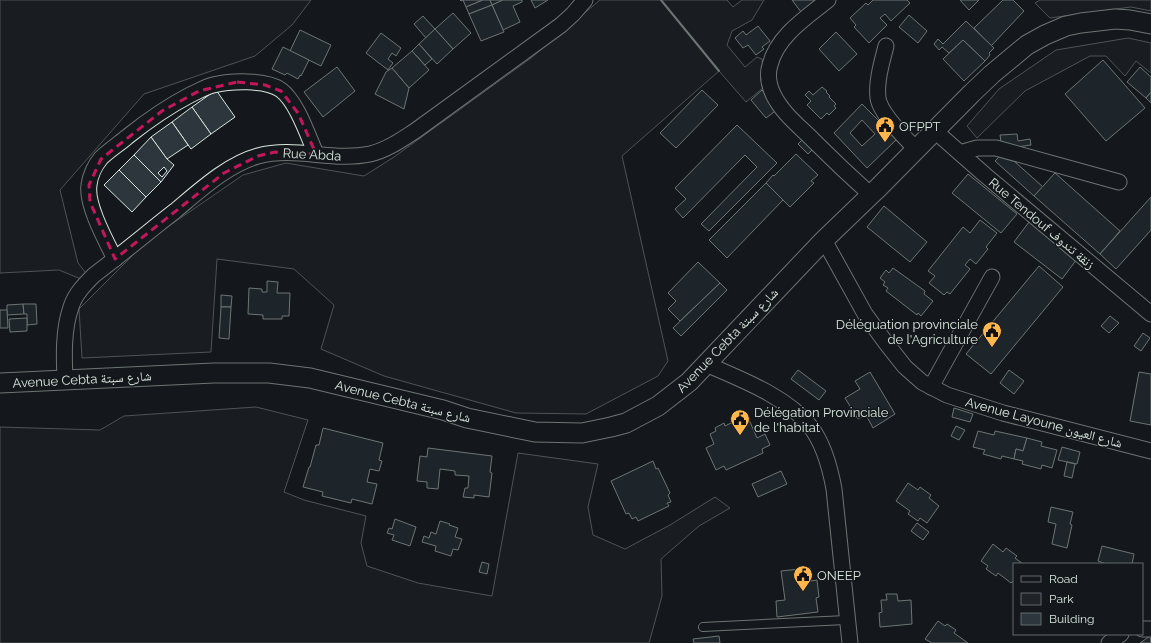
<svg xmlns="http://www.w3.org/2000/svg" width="1151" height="643" font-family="Raleway,'Noto Naskh Arabic',sans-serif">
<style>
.green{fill:#202428;stroke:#939e99}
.building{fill:#2c363c;stroke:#d8e6dc;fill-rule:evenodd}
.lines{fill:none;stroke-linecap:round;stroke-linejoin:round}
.service-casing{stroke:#d8e6dc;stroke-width:10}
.minor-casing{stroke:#d8e6dc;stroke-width:17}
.tertiary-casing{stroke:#d8e6dc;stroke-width:21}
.service{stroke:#14181c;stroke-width:8}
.minor{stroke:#14181c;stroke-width:15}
.tertiary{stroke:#14181c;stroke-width:19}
.wall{stroke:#d8e6dc;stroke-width:2}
.marked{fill:none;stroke:#c2185b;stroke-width:3;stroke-dasharray:8 5;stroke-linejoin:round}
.labels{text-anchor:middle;stroke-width:3;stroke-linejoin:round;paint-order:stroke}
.poi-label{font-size:13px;fill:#d8e6dc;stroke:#14181c;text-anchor:start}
.street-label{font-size:13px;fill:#d8e6dc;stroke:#14181c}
</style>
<rect width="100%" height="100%" fill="#14181c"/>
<g class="green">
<polygon points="0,0 311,0 292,25 255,56 144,94 60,190 78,263 86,273 81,279 59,270 0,273"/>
<polygon points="600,0 727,0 733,7 742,0 764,0 752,20 732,31 727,45 745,67 757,57 762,59 764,87 746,102 719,71 622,156 668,361 658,376 586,414 516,413 384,376 321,349 334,305 294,269 217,259 211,352 82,358 79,309 147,241 243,175 286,163 364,176 394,157 531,58"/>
<polygon points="1040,0 1151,0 1151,11 1131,7 1050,18 1035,3"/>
<polygon points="1128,38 1151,43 1151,73 1136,61 1125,76 1106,56 1090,56 1025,91 977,138 967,126 999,89 1056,50"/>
<polygon points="256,407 308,420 284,492 304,500 366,516 361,543 367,566 418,583 492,596 518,453 598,464 588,507 593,535 625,549 670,525 715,497 730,508 699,526 661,559 662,596 649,643 0,643 0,427 100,430 124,416"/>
</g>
<g class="building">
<polygon points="460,0 483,0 466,7 463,0 461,1"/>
<polygon points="483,0 490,0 492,5 469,14 466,7"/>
<polygon points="490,0 503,0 492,5"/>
<polygon points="503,0 522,0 522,2 513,6 520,22 503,30 492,5"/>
<polygon points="531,0 548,0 535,8"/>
<polygon points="792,0 817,0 801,12"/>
<polygon points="873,0 907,0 910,3 891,21 885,14 880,18 887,25 869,43 854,27 856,25 850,18 866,3 868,5"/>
<polygon points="960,0 979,0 969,10"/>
<polygon points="1003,0 1013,0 1024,11 991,46 974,28"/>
<polygon points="492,5 504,32 481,41 469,14"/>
<polygon points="453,13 471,33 453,49 435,29"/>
<polygon points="909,15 927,31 918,43 899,27"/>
<polygon points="423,16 435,29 426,38 414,24"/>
<polygon points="966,21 994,48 989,53 990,55 985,61 963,40 949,53 942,47 939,50 934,44 938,39 943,44"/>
<polygon points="758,26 770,41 762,47 764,49 756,55 748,45 743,48 735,38 743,31 746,35"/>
<polygon points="435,29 453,49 437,64 419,44"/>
<polygon points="300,30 331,45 321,66 290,51"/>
<polygon points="836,32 857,54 839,71 819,49"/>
<polygon points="381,33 401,48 396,56 392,53 388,59 393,63 388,70 366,53"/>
<polygon points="963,40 985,61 964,81 943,59"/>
<polygon points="419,44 432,59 425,65 412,51"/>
<polygon points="283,47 309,60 301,76 300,75 298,79 287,73 285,75 272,69"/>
<polygon points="412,51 429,70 409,88 392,68"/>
<polygon points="1103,60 1145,108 1106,141 1065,94"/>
<polygon points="337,67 355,91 323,117 304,92"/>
<polygon points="1140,67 1151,77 1151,92 1146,98 1127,82"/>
<polygon points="392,68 409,88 404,109 375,94 386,72"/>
<polygon points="822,87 827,91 826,92 830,96 829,97 836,104 834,106 836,108 829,115 827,113 821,119 807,105 811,101 805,95 809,91 813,95"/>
<polygon points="216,90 235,117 211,134 192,107"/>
<polygon points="702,90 718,105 676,148 660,133"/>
<polygon points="762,90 778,109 766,118 751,100"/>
<polygon points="1151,92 1151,103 1146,98"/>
<path d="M862 104 897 139 867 168 834 133ZM862 120 875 134 862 146 850 133Z"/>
<polygon points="192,107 211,134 191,149 172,122"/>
<polygon points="172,122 188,145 167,159 151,137"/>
<polygon points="737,125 777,163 709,231 701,224 757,167 745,155 683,218 675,209 686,199 675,188"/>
<polygon points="1017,134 1018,141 1030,139 1031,145 1002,149 1000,135"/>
<polygon points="806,136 816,146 808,154 798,144"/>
<path d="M151 137 167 159 174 165 161 182 134 155ZM164 167 167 171 162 177 158 173Z"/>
<polygon points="1004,152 1043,187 1034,196 995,161"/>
<polygon points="796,154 818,175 811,181 814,183 790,207 766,183 773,175 774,176"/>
<polygon points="134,155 161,182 146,197 119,170"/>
<polygon points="119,170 146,197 132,212 104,185"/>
<polygon points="1055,173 1120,231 1100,254 1034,196"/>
<polygon points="968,174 1017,214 1001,233 952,193"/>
<polygon points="766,183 783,200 727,258 709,240"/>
<polygon points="1151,197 1151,230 1116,269 1100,254"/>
<polygon points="884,206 927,242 910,262 867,227"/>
<polygon points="980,220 997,233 986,247 988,249 976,264 970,259 965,265 970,269 950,294 947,292 944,295 929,283 935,276 928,271 963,227 970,233"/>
<polygon points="1029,222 1077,259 1062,279 1014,242"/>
<polygon points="698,262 720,283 680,321 668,309 676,301 668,293"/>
<polygon points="1039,266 1063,287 991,374 966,354"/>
<polygon points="893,268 925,291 924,294 933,301 921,316 918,313 917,315 886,291 888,288 883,285 885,282 880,278 886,270 889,273"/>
<polygon points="267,281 278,282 277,293 290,293 289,316 282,316 282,319 263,319 263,315 248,314 249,288 262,289 262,292 267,292"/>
<polygon points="720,283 727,290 681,336 673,328"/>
<polygon points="221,295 232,296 231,307 221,307"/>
<polygon points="23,304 24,314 7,315 7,305"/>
<polygon points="23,304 36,304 37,324 27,325 27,314 24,314"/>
<polygon points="221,307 231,307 229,339 219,338"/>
<polygon points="0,310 7,310 8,328 0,328"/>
<polygon points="1110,316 1119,323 1109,333 1101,326"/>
<polygon points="27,318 27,331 10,332 9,319"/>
<polygon points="1143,333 1150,338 1141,351 1134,346"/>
<polygon points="798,370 826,391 819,400 791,379"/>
<polygon points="1009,370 1024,381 1014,394 1000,383"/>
<polygon points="870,372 895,414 873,428 866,415 858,419 845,398 860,389 855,381"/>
<polygon points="1139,372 1151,374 1151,425 1130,421"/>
<polygon points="954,408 973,414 970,422 952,417"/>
<polygon points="747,415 757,438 765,434 770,445 762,449 763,453 726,470 724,466 716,470 706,448 714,444 710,434 716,431 715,428 724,423 725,426"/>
<polygon points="956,426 965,430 959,440 951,436"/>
<polygon points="323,428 383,443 379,460 382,461 379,471 370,469 367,482 377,484 372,504 352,499 351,503 322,496 323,492 303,487 309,467 310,467 316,445 319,445"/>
<polygon points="978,431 994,435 995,431 1027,438 1023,451 1016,449 1014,459 1002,456 1001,459 983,454 985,450 973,447"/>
<polygon points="1027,438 1042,442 1041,446 1057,450 1052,468 1042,465 1041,469 1022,464 1023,461 1014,459 1016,449 1023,451"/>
<polygon points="1062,447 1080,452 1077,464 1058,460"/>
<polygon points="428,448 492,456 490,472 492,473 489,497 474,495 474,498 463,497 465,488 468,488 469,476 455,475 455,471 440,469 438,489 427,488 427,482 417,481 420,456 427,457"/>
<polygon points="653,461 656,469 658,468 670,493 668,495 671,502 667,503 669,506 638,521 636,517 632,519 629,513 626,514 611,481"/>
<polygon points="1067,462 1075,464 1072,478 1064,476"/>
<polygon points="781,471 787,484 758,497 752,484"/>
<polygon points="908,483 918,490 920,487 931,495 929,498 939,506 927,523 920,518 918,521 908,514 910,511 896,501"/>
<polygon points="1051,507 1073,512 1070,524 1072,525 1067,548 1052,544 1056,524 1048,522"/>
<polygon points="395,519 416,527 410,546 392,540 394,535 387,533 389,528 392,529"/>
<polygon points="440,521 450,524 449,525 458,528 455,537 462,539 458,550 453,549 451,556 435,551 436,546 422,542 424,536 429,538 431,532 436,534"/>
<polygon points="917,523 929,532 923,540 911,531"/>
<polygon points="993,544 1003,552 1006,548 1017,556 1015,558 1023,564 1014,564 1014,580 1011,583 998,573 996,576 986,569 988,566 981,561"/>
<polygon points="1102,546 1134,554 1132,564 1106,564 1098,561"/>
<polygon points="482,562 489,564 487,574 479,572"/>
<polygon points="810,568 811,581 817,580 819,597 816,598 818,612 777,617 776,601 785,600 781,571"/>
<polygon points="886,594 897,594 898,601 911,600 912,624 880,627 879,613 882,612 881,600 887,600"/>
<polygon points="938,621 945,626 947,624 956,630 954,633 968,643 932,643 925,639"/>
<polygon points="719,636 720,643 694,643 693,639"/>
<polygon points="1150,636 1151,643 1140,643"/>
</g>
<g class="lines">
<defs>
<polyline id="service" points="703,627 846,620"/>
<g id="minor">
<path d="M828 0C807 17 777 36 770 65 767 74 769 85 773 94 782 113 799 126 813 140 832 159 851 177 871 195"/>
<path d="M886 46C882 62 876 81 878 98 880 113 905 138 916 149"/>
<polyline points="935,131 985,175 1151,314"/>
<polyline points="960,153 977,148 996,148 1119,182"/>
<polyline points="824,240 865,314 886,343 905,367 922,382 947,395 1003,413 1151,451"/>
<path d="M115 259C106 241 86 205 89 185 90 176 95 165 101 158 109 150 119 144 127 137 147 121 167 107 190 95 197 92 205 87 213 85 230 81 266 79 281 90 297 102 308 136 316 154"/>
<path d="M706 364C740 379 786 396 810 426 824 444 830 467 834 489L850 643"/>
<path d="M65 380C64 356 63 330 71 307 75 294 85 284 94 275 122 254 148 232 175 211 199 191 228 164 258 156 295 146 333 162 370 154 387 150 401 140 415 131L561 25 573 14 585 0"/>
<polyline points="931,387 992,277"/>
<polyline points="1142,629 1151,629"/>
<polyline points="1109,643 1121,634"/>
</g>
<polyline id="tertiary" points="0,383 214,373 269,373 310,378 443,410 467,418 535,432 582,433 611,427 626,423 658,406 689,382 824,240 876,190 972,93 992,74 1027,45 1045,35 1066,26 1081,23 1115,19 1130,20 1151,24"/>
</defs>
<use href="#service" class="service-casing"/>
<use href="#minor" class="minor-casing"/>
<use href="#tertiary" class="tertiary-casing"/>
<use href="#service" class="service"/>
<use href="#minor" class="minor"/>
<use href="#tertiary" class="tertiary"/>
<polyline class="wall" points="661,0 719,71"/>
</g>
<path d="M0 0H1151V643H0ZM237 82 265 85 281 91 298 113 316 154 275 152 258 156 224 173 115 259 90 202 89 185 101 159 162 111 199 91Z" fill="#14181c" fill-opacity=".55" fill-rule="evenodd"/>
<path class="marked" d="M237 82 265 85 281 91 298 113 316 154 275 152 258 156 224 173 115 259 90 202 89 185 101 159 162 111 199 91Z"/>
<defs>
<symbol id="civic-pin" viewBox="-11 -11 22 30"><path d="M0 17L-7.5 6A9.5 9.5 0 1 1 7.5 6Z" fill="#ffb74d" stroke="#14181c"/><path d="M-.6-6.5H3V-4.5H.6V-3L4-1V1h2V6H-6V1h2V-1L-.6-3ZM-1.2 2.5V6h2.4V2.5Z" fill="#111"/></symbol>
</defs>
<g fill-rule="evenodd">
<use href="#civic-pin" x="874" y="115" width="22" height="30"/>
<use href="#civic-pin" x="981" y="320" width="22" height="30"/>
<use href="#civic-pin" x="729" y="408" width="22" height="30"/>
<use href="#civic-pin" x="792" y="564" width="22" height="30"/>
</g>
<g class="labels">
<g class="poi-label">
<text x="899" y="131">OFPPT</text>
<text x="978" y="329" text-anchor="end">Déléguation provinciale<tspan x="978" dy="15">de l'Agriculture</tspan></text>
<text x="754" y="417">Délégation Provinciale<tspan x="754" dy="15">de l'habitat</tspan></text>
<text x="817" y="580">ONEEP</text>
</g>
<g class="street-label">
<text transform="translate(312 154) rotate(3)" y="5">Rue Abda</text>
<text transform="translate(1042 223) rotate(40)" y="5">Rue Tendouf زنقة تندوف</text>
<text transform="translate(727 340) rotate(-46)" y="5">Avenue Cebta شارع سبتة</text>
<text transform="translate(82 379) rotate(-3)" y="5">Avenue Cebta شارع سبتة</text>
<text transform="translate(403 401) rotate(14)" y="5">Avenue Cebta شارع سبتة</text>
<text transform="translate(1044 422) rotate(15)" y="5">Avenue Layoune شارع العيون</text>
</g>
</g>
<rect x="1013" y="563" width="130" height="72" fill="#14181c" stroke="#626a69"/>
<rect x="1021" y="576" width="20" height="6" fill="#14181c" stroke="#626a69"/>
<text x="1049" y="583" font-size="12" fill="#d8e6dc">Road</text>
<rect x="1021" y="593" width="20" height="12" fill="#202428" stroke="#626a69"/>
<text x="1049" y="603" font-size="12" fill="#d8e6dc">Park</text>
<rect x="1021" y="613" width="20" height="12" fill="#2c363c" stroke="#626a69"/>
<text x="1049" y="623" font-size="12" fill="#d8e6dc">Building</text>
</svg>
